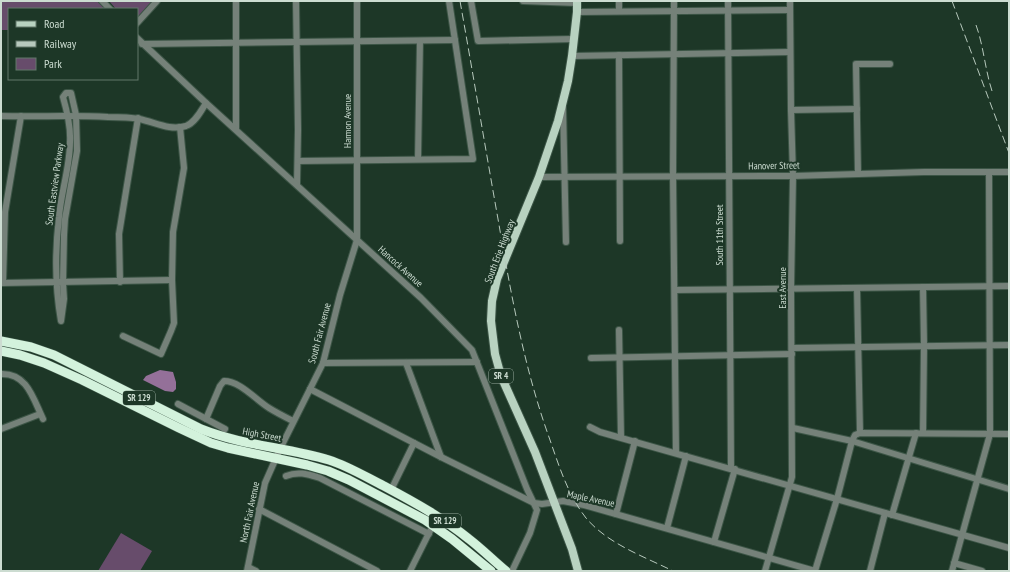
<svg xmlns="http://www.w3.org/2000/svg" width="1010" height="572" font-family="'PT Sans Narrow',sans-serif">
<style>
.green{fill:#674c6b}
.water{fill:#947099}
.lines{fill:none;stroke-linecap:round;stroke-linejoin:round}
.minor-casing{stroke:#3c5546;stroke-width:8}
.major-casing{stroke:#3c5546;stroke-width:10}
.highway-casing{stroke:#3c5546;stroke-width:10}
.minor{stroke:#758179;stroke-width:6}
.major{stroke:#b8d2c0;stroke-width:8}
.highway{stroke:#d3f2dc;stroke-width:9}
.rail{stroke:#b7c9bd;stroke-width:1;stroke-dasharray:8 4;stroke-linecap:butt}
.labels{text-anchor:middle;stroke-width:4;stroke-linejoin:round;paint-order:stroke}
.shield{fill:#1d3727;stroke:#98aa9e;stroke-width:1}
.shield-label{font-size:9px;font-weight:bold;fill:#ccdcd1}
.street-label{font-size:10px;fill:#ccdcd1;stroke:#1d3727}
</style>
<rect width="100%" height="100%" fill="#1d3727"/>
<g class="green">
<polygon points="1,1 100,1 107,9 9,9 9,30 1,30"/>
<polygon points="109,1 154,1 137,19 137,9 116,9"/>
<polygon points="121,533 152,551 140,571 98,571"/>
</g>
<polygon class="water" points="160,370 173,372 176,382 176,389 173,392 165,391 143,380 146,376"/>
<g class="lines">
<defs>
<g id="minor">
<polyline points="102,1 110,9"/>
<polyline points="236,1 236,129"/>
<polyline points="296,1 298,130 297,184"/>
<polyline points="471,1 478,41 574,39"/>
<polyline points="523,1 577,3"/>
<polyline points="674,1 673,175 676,453"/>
<polyline points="728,1 731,468"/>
<polyline points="619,11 619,1"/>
<polyline points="577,12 790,10"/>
<polyline points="137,23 157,1"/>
<polyline points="137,38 206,103 421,298 472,350 527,489 537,510 530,533 512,571"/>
<polyline points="142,44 455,40"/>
<polyline points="619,55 620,241"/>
<polyline points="572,56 790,52"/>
<path d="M66 93H71L76 115 77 151 65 219 64 235 63 283 64 299 61 321C55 287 55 251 59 217 61 192 70 167 70 142 71 126 67 111 63 97Z"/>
<polyline points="563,107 566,242"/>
<polyline points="791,110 857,109"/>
<path d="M1 116C37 117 72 115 108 117 118 117 129 117 139 119 155 122 169 131 186 126 195 123 201 111 206 103"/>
<polyline points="418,159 420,41"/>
<polyline points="298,161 473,159 449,1"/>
<polyline points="858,174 856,64 890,64"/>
<polyline points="539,177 793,176 924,172 1009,172"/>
<polyline points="120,282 119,234 138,118"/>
<polyline points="1,283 172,280"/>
<polyline points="3,283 5,212 21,116"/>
<polyline points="923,287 924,345 923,433"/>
<polyline points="857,288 860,433"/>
<polyline points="675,290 1009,286"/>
<polyline points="619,330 621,437"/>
<polyline points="123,336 161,354 171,331 174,323 172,280 173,232 184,168 180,127"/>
<polyline points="792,348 1009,345"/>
<polyline points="591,358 792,354"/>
<polyline points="323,363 477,362"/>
<polyline points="406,363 441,457"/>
<path d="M1 374C27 373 33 398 43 419"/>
<polyline points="310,389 441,457 534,503 542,504 563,501 584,505 815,571"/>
<polyline points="178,404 225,429"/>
<path d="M206 419 220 386 224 381C240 381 256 400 269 408 277 413 285 417 293 421"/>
<polyline points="590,427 600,432 1009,548"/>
<polyline points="793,428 852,441 1009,489"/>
<polyline points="1,429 40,414"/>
<path d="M286 476C298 471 307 474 320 478L429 534"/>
<polyline points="391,490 414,443"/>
<polyline points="259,509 377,571"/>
<polyline points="616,514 635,441"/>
<polyline points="892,515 916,433"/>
<polyline points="667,528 686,456"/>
<polyline points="714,542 735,469"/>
<polyline points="954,563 982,571"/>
<polyline points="248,567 256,571"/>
<polyline points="247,571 265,483 280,449 323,363 340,295 357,240 357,1"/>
<polyline points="410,571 430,531"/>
<polyline points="765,571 792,477 791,289 793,176 791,110 790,1"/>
<polyline points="815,571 837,499 852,441 855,435 860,433 1009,434"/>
<polyline points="870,571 885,513"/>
<polyline points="952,571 990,434 989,172"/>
</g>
<polyline id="major" points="577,1 577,12 572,56 568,81 558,121 539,177 497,279 492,301 491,321 495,354 501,376 535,452 572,549 578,571"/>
<g id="highway">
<path d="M1 341 31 347 54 355 201 429C244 446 286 447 329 460 348 466 366 477 384 486 414 502 443 518 469 539 482 549 494 561 506 571"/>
<polyline points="1,351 20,355 44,363 82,380 179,428 211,443 228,448 307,465 328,471 349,480 425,520 452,539 491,571"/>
</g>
</defs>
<use href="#minor" class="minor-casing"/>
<use href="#major" class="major-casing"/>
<use href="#highway" class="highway-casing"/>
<use href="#minor" class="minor"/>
<use href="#major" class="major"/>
<use href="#highway" class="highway"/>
<g class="rail">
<path d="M460 1C473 74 485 146 498 219 511 294 524 368 550 440 559 466 568 495 586 518 608 544 643 556 673 571"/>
<polyline points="952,1 1009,153"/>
<path d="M976 25C984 47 985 71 993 94"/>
</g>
</g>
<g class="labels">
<g class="shield">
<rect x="489" y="369" width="24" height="14" rx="3"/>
<rect x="123" y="391" width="32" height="14" rx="3"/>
<rect x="429" y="514" width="32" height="14" rx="3"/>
</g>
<g class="shield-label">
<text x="501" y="379">SR 4</text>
<text x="139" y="401">SR 129</text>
<text x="445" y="524">SR 129</text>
</g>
<g class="street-label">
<text transform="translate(347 121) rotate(-90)" y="4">Harmon Avenue</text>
<text transform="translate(774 165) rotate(-1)" y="4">Hanover Street</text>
<text transform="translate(54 184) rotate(-82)" y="4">South Eastview Parkway</text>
<text transform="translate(719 235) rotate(-90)" y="4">South 11th Street</text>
<text transform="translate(499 251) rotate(-69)" y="4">South Erie Highway</text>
<text transform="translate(401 266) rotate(42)" y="4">Hancock Avenue</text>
<text transform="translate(782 288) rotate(-90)" y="4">East Avenue</text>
<text transform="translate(319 333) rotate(-75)" y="4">South Fair Avenue</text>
<text transform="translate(262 434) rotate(11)" y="4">High Street</text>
<text transform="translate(591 498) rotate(12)" y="4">Maple Avenue</text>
<text transform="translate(249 512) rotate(-78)" y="4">North Fair Avenue</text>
</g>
</g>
<rect width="1010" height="572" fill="none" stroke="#ccdcd1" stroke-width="4"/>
<rect x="8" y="8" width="130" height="72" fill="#1d3727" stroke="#63796b"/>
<rect x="16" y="21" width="20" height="6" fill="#b8d2c0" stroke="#63796b"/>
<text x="44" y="28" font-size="12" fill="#ccdcd1">Road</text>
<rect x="16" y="41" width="20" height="6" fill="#b7c9bd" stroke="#63796b"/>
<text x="44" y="48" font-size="12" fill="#ccdcd1">Railway</text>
<rect x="16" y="58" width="20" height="12" fill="#674c6b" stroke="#63796b"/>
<text x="44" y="68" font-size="12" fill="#ccdcd1">Park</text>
</svg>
